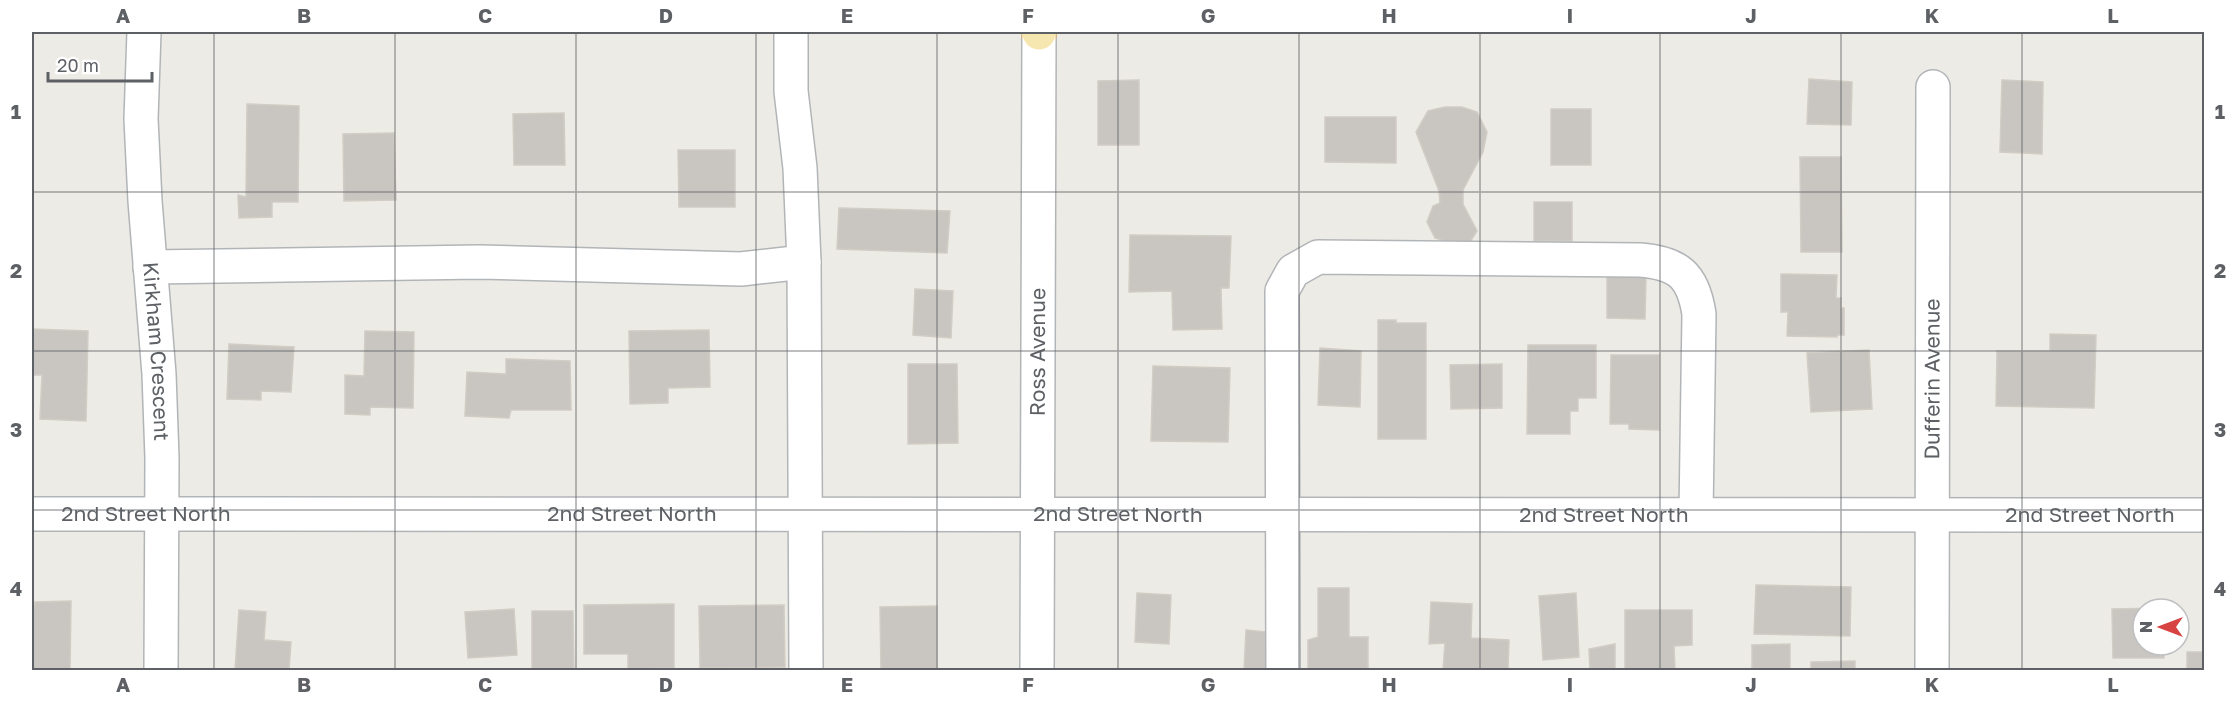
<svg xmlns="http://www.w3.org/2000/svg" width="2236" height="702" font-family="'Golos Text',sans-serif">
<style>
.building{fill:#c9c6c2;stroke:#d1ccc4;stroke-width:1.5}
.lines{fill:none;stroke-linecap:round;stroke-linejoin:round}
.minor-casing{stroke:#b2b5b8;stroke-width:36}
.major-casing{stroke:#e2b869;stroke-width:36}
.minor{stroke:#fff;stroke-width:33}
.major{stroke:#f6e7b1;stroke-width:33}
.grid{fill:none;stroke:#5d6064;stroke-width:1.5;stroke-opacity:0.55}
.labels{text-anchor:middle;stroke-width:4.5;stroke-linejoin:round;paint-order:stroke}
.street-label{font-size:21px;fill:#5d6064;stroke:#fff}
.neatline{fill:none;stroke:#5d6064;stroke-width:2}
.grid-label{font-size:20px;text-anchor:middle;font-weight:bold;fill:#5d6064}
</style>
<rect width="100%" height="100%" fill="#edebe5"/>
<g class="building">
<polygon points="1809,79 1852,82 1851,125 1807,124"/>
<polygon points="1139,80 1139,145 1098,145 1098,81"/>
<polygon points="2002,80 2043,82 2042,154 2000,152"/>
<polygon points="247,104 299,106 298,202 272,202 272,217 239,218 238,195 246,197"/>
<polygon points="1445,107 1462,107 1477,112 1487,132 1483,152 1463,190 1463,204 1477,231 1470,242 1444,241 1435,238 1427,222 1433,206 1440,203 1439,191 1416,132 1428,111"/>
<rect x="1551" y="109" width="40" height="56"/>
<polygon points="564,113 565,165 514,165 513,114"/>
<polygon points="1325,117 1396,117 1396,163 1325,162"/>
<polygon points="394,133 396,200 344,201 343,134"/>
<polygon points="678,150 735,150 735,207 679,207"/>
<polygon points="1800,157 1841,157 1842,252 1801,252"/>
<rect x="1534" y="202" width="38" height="39"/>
<polygon points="839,208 950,211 947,253 837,249"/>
<polygon points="1130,235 1231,236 1229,288 1221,288 1222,329 1173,330 1172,291 1129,292"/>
<polygon points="1781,274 1837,275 1836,298 1841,298 1841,308 1844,308 1844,335 1837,335 1837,337 1787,336 1788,312 1781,312"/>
<polygon points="1607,277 1646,277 1645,319 1607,318"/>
<polygon points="915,289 953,291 951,338 913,335"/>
<polygon points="1378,320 1396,320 1396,323 1426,323 1426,439 1378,439"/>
<polygon points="32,329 88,331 86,421 40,419 42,375 32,375"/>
<polygon points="709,330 710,387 668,388 668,403 630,404 629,331"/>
<polygon points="365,331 414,332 413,408 370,407 370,415 345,414 345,375 364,376"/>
<polygon points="2050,334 2096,335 2094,408 1996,406 1997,351 2050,351"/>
<polygon points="229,344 294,347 291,392 261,391 261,400 227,399"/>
<polygon points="1528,345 1596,345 1596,398 1578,398 1578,411 1570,411 1570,434 1527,434"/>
<polygon points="1320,348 1361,351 1360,407 1318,405"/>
<polygon points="1869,350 1872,409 1811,412 1807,353"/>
<polygon points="1611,355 1659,355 1659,430 1629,429 1629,424 1610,424"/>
<polygon points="506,359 570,361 571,410 511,410 509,418 465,416 467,372 506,374"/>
<polygon points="908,364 957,364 958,443 908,444"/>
<polygon points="1502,364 1502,408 1451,409 1450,365"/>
<polygon points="1153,366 1230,368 1228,442 1151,441"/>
<polygon points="1756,585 1851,587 1850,636 1754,634"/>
<polygon points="1318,588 1349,588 1349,637 1368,637 1368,670 1308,670 1308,640 1318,637"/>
<polygon points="1137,593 1171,595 1169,644 1135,642"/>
<polygon points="1576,593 1579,657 1543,660 1539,596"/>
<polygon points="71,601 70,670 32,670 32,612 35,602"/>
<polygon points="1431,602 1472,604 1471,638 1509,640 1508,670 1443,670 1445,643 1429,644"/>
<polygon points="674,604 674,668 628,669 628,654 584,654 584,605"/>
<polygon points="784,605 785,667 700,668 699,606"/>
<polygon points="937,606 937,670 881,670 880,607"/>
<polygon points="2164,608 2143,609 2143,645 2164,645 2164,658 2113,658 2112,609"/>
<polygon points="514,609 517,655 468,658 465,612"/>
<polygon points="239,610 266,612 264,640 291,642 289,670 235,670"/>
<polygon points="1625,610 1692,610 1692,645 1674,646 1675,670 1625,670"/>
<polygon points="532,611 573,611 574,670 532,670"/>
<polygon points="1246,630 1277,633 1275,670 1244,670"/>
<polygon points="1615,644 1615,670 1590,670 1589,649"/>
<polygon points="1790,644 1790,670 1752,670 1752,645"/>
<rect x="2187" y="652" width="17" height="18"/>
<polygon points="1855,661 1855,670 1811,670 1811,662"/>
</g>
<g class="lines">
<defs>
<g id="minor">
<path id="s1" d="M144 32 141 119 145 201 159 374 162 458 161 670"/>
<polyline points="791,32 791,91 800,168 804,262 806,670"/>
<polyline points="150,267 479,262 741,269 804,262"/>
<path id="s2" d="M32 514 2204 515"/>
<path id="s3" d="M1037 670 1039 33"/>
<path d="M1283 670 1282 291 1293 271 1318 257 1640 260C1678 263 1693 275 1699 314L1696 514"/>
<path id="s4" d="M1932 670 1933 87"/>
</g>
<polyline id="major" points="1039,33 1039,32"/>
</defs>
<use href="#minor" class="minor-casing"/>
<use href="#major" class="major-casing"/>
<use href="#minor" class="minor"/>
<use href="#major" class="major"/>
</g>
<path class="grid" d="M214 32V670M395 32V670M576 32V670M756 32V670M937 32V670M1118 32V670M1299 32V670M1480 32V670M1660 32V670M1841 32V670M2022 32V670M32 192H2204M32 351H2204M32 510H2204"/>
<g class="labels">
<g class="street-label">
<text dy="7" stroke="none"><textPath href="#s1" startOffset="320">Kirkham Crescent</textPath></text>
<text dy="7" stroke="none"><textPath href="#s3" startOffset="318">Ross Avenue</textPath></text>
<text dy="7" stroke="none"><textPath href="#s4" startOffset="291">Dufferin Avenue</textPath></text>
<text dy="7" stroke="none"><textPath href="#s2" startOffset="114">2nd Street North</textPath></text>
<text dy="7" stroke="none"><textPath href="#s2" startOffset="600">2nd Street North</textPath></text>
<text dy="7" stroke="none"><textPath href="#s2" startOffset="1086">2nd Street North</textPath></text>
<text dy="7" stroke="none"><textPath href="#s2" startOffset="1572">2nd Street North</textPath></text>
<text dy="7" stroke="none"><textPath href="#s2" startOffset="2058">2nd Street North</textPath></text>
</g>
</g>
<rect width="2236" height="702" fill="none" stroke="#ffffff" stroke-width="66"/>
<g transform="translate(2161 627) rotate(270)"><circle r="28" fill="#ffffff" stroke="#bebfc1" stroke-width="1.5"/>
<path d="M0-4.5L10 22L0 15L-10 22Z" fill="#d74341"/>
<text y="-9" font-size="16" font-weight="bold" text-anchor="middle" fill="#5d6064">N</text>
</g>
<path d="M48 72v9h104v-9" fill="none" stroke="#5d6064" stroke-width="3"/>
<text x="57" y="72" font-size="18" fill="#5d6064" stroke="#ffffff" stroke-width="4.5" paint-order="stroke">20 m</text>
<rect x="33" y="33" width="2170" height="636" class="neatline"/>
<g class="grid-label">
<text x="123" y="23">A</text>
<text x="304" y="23">B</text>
<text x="485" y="23">C</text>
<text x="666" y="23">D</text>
<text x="847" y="23">E</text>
<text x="1028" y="23">F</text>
<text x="1208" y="23">G</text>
<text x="1389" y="23">H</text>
<text x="1570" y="23">I</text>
<text x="1751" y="23">J</text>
<text x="1932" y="23">K</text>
<text x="2113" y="23">L</text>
<text x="16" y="119">1</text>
<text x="2220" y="119">1</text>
<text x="16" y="278">2</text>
<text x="2220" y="278">2</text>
<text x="16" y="437">3</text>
<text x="2220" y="437">3</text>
<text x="16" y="596">4</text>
<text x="2220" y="596">4</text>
<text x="123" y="692">A</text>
<text x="304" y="692">B</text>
<text x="485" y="692">C</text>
<text x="666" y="692">D</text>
<text x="847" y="692">E</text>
<text x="1028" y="692">F</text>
<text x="1208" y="692">G</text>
<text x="1389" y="692">H</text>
<text x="1570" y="692">I</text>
<text x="1751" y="692">J</text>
<text x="1932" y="692">K</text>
<text x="2113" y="692">L</text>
</g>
</svg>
